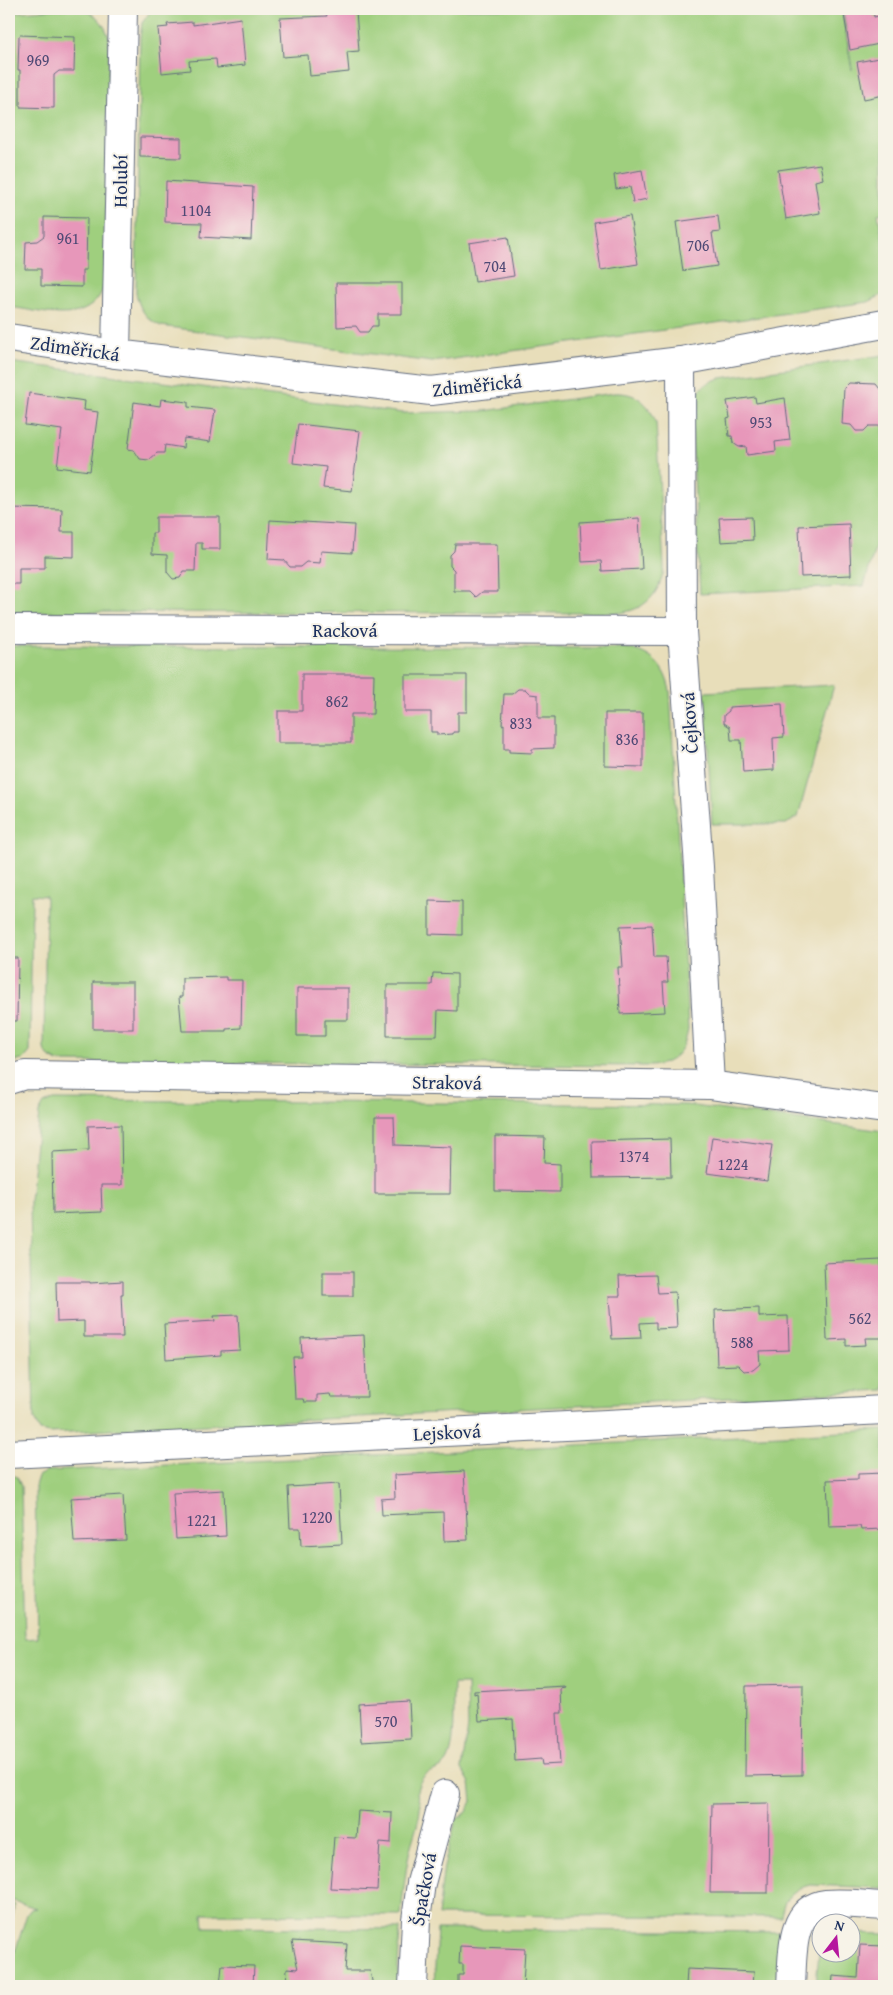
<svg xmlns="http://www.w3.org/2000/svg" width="893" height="1995" font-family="'Gentium Book Plus',serif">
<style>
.green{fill:#9fcf7e;stroke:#5d7f6e}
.building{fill:#e797ba}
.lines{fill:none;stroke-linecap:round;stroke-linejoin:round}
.minor-casing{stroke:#636c7e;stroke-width:30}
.minor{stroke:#fff;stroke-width:28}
.labels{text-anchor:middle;stroke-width:4;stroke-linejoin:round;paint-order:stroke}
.number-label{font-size:16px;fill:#4e4975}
.street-label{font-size:19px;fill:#1b2f5e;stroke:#f7f3e8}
</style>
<rect width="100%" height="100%" fill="#f7f3e8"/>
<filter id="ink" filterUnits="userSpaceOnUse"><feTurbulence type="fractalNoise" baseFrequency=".02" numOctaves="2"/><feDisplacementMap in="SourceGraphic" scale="10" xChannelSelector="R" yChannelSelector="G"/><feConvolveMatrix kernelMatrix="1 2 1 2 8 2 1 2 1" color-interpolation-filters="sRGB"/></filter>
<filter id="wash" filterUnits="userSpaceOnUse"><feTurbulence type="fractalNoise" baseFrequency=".0096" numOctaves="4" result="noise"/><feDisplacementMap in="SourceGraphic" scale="20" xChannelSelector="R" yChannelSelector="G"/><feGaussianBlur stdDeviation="1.12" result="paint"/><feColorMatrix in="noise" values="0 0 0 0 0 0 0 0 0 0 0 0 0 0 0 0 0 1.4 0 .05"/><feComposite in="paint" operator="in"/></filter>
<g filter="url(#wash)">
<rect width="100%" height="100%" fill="#e8deba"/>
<g class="green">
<path d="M56 9C83 9 98 8 109 37L105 284C90 329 44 311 9 307V13Z"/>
<path d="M152 9H842L852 70 843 9H884V213L878 214 884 245V294L868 302 432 362 161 326C146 320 139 308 136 293L140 38 142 23Z"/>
<path d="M884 355V517L864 586 700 594 691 415C694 395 699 384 721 378Z"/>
<path d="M9 362 403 413 484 411 614 393C636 392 648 402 656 422L664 568C660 594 645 610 619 613L9 612Z"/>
<path d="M9 646 626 648C652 653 665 666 670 691L688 1029C685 1051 673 1064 651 1066L58 1062 48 1056 44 1049 46 896 32 895 30 1052 23 1060 9 1062Z"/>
<polygon points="834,685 798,817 786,824 712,824 705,692"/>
<polygon points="54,1100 686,1105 884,1131 884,1390 50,1433 40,1431 34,1420 30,1201 39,1113 44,1104"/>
<path d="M884 1430V1888L811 1885C793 1888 783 1899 781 1917L438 1915 444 1866 456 1820 467 1812 472 1801 470 1783 462 1769 468 1727 467 1684H454C453 1702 457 1749 446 1763 437 1774 425 1767 418 1787 415 1796 421 1802 420 1809 419 1824 412 1839 409 1854 405 1874 403 1895 401 1915L203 1914 204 1927 400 1929 397 1986H9V1971L27 1914 31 1909 36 1908 11 1900 15 1906 9 1925V1474L17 1477 21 1486 25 1639 38 1638 35 1486 38 1476 47 1471Z"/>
<polygon points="437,1929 780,1932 777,1986 434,1986"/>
<polygon points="851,1933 884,1934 884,1986 816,1986 820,1940 820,1952 850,1952"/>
</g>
<g id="blocks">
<g class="building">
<polygon points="843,9 873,9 874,17 884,15 884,43 850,50"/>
<polygon points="356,11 359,51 347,52 349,72 310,76 308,55 283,57 280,18 327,16 326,13"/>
<polygon points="241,18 245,65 217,68 216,59 189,61 190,70 162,73 158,28 168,27 167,24 193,22 193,25"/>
<polygon points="20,35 75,37 74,71 59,71 54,75 54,108 20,107 20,70 18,70 19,36"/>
<polygon points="884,57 884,95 864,99 857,62"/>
<polygon points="140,137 181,138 181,158 140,157"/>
<polygon points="820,164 823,179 815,181 820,213 786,219 778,170"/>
<polygon points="642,170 647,199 633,202 630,187 616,189 614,175"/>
<polygon points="166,181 253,187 251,240 201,237 202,223 165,222"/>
<polygon points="630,216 638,264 601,270 594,222"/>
<polygon points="718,216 720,232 712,233 717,266 683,271 676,222"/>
<polygon points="44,217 87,218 86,270 82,270 82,287 41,286 41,269 25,269 26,242 37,241 44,236"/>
<polygon points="508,237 514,276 475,282 469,243"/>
<polygon points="336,283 402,283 402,314 378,314 378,326 372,326 368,332 360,332 356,326 337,327"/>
<polygon points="849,383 876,384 880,389 884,390 884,426 869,426 864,431 856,431 851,425 842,424 844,388"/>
<polygon points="29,393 85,401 84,410 98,412 90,471 57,467 62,430 25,425"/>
<polygon points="755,397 756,403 785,398 790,440 775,442 776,451 747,455 746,446 739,447 733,443 732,436 729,436 727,419 730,418 727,401"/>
<polygon points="161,399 188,402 188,407 215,410 210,442 184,438 183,448 165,445 164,453 157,453 149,460 140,459 134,450 128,449 134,402 160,406"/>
<polygon points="298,424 360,431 352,491 323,488 326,467 293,463"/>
<polygon points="9,508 62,509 61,532 74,532 74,557 45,556 45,568 19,568 19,584 9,584"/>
<polygon points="156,517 220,517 220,549 202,549 202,543 196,543 195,571 184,571 180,578 173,579 167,572 167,555 152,554 152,533 156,533"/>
<polygon points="752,517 753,540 721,542 719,518"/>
<polygon points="639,518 642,569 602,571 601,561 582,562 580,522"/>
<polygon points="270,520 354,525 352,553 321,551 320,563 306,562 300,567 290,567 284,560 268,559"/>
<polygon points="849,524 851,575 801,577 799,526"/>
<polygon points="455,544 497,544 498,592 482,592 476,597 470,591 454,591 454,570 450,566 450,555 454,551"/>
<polygon points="302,674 374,674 373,714 351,714 351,743 278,743 278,711 302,711"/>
<polygon points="405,675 467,675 467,712 458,712 458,732 453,732 453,734 437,735 437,732 431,732 431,712 405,712"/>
<polygon points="518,689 525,689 530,694 538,695 538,718 554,718 554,748 532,749 532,753 509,752 509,749 504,749 504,724 502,725 504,694 512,694"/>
<polygon points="782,704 784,737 773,738 774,770 743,772 741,740 731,740 730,727 724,723 724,715 729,711 729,707"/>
<polygon points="605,713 643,713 643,767 605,766"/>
<polygon points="429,901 462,902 462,935 429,934"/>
<polygon points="652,925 654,957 666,957 668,982 663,982 665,1012 620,1014 618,967 623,967 620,926"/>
<polygon points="9,958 18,958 17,1021 9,1021"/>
<polygon points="433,973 457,974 457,1011 438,1010 437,1036 387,1036 387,985 432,985"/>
<polygon points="226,977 226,980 242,980 241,1028 226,1029 226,1031 182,1031 179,997 182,997 182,978"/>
<rect x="93" y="982" width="40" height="47"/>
<polygon points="297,988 348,988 348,1020 325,1020 325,1036 297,1036"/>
<polygon points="375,1117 394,1117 395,1145 451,1147 450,1194 375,1194"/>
<polygon points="121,1125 122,1185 101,1185 102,1212 53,1214 52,1152 89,1150 88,1126"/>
<polygon points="495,1136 545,1137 544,1163 560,1164 560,1192 495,1191"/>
<polygon points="712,1137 772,1145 767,1181 707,1173"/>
<polygon points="670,1139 671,1177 593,1178 592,1141"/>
<polygon points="881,1260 884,1338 865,1338 866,1345 846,1346 846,1339 827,1340 824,1263"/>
<rect x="323" y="1272" width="30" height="24"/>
<polygon points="656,1275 658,1293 675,1292 677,1328 656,1329 656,1322 640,1323 641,1338 612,1339 609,1296 620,1296 619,1276"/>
<polygon points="123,1281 123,1294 121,1294 123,1337 84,1337 84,1321 57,1322 56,1282 90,1282 90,1283"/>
<polygon points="759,1308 759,1317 788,1316 789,1350 759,1351 760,1364 753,1370 744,1371 738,1365 717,1366 715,1310"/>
<polygon points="238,1315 240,1350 221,1351 221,1355 166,1359 164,1324 215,1321 214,1316"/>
<polygon points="364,1335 367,1397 331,1397 330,1394 317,1395 317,1402 304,1402 303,1399 295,1399 293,1357 302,1357 301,1338"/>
<polygon points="464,1471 468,1540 444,1541 443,1512 382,1515 381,1499 395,1498 394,1475"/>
<polygon points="884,1473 884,1539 882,1529 861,1530 860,1526 829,1527 827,1480 858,1479 858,1474"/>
<polygon points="339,1484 342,1544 301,1546 300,1528 290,1528 288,1487"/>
<polygon points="224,1490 226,1536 176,1539 173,1493"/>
<polygon points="123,1495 126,1540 74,1542 71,1498"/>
<polygon points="803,1685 802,1775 745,1776 746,1686"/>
<polygon points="565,1686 566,1688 561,1689 562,1713 557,1713 560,1764 542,1765 541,1759 515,1761 513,1719 479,1721 477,1693 474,1694 474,1691"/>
<polygon points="409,1701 411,1739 361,1742 359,1704"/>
<polygon points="769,1803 768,1893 710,1893 712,1804"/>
<polygon points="358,1811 392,1813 391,1843 380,1842 377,1890 330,1888 334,1837 356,1838"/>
<polygon points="292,1941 347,1944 345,1971 370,1971 373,1986 286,1986 287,1968 298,1969"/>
<polygon points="860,1945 884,1946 884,1986 832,1986 833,1976 858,1978"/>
<polygon points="460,1946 525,1949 523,1986 458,1986 458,1975 463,1975 463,1964 459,1964"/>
<polygon points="222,1965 254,1966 253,1986 220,1986"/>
<polygon points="687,1969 754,1972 753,1986 686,1986"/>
</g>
</g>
</g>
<g filter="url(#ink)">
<use href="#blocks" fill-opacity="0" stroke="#636c7e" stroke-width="1"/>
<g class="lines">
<defs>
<g id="minor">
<polyline points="9,338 116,354 431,391 681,361 884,324"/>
<polyline points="116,354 123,9"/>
<polyline points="681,361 682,631 699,867 710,1085"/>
<polyline points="9,629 682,631"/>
<polyline points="9,1080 25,1075 710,1085 884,1109"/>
<polyline points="9,1454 884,1410"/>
<polyline points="413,1986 416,1920 421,1883 445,1794"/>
<path d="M791 1986C793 1960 788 1908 826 1904 844 1902 865 1905 884 1906"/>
</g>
</defs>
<use href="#minor" class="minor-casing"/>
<use href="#minor" class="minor"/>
</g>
</g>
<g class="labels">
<g class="number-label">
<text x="38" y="66">969</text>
<text x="196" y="216">1104</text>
<text x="68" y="244">961</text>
<text x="698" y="251">706</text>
<text x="495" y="272">704</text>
<text x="761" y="428">953</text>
<text x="337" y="707">862</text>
<text x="521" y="729">833</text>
<text x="627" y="745">836</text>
<text x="634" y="1162">1374</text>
<text x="733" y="1170">1224</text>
<text x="860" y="1324">562</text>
<text x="742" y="1348">588</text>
<text x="317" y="1523">1220</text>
<text x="202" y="1526">1221</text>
<text x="386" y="1727">570</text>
</g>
<g class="street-label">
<text transform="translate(120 181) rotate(-89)" y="7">Holubí</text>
<text transform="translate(75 348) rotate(8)" y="7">Zdiměřická</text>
<text transform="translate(477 385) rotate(-6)" y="7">Zdiměřická</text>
<text x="345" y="637">Racková</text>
<text transform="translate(689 723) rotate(-94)" y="7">Čejková</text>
<text transform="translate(447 1082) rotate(1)" y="7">Straková</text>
<text transform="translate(447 1432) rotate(-3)" y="7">Lejsková</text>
<text transform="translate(423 1889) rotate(-80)" y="7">Špačková</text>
</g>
</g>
<rect width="893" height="1995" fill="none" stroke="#f7f3e8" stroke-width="30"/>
<g transform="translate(836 1938) rotate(16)"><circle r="24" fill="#f7f3e8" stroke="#9fa5b1"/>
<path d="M0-4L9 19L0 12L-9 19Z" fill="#b5179e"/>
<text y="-8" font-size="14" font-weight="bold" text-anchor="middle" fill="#1b2f5e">N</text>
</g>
</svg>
